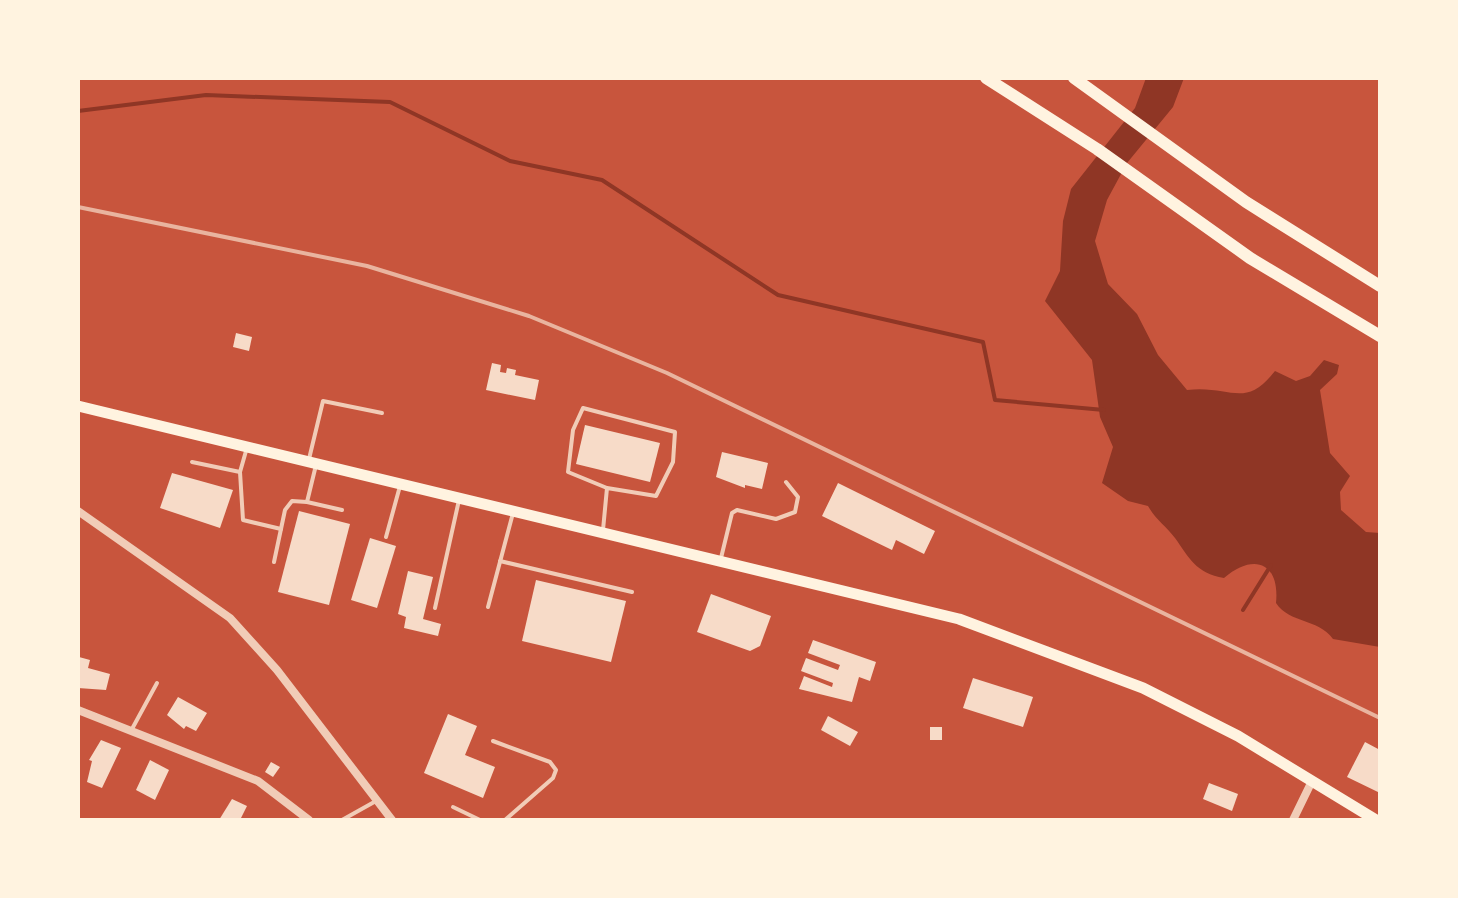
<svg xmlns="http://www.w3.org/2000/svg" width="1458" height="898" font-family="'Archivo Narrow',sans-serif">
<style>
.water{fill:#8f3625}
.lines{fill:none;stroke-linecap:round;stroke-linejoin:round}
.stream{stroke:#8f3625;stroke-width:4}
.building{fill:#f7dbc8}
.service{stroke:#f1ccb7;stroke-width:4}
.minor{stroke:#f1ccb7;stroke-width:8}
.primary{stroke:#fff3e0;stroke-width:11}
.motorway{stroke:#fff3e0;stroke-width:12}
.rail{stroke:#e9b49f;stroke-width:4}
</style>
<rect width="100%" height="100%" fill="#c8553d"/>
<path class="water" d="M1146 78H1184L1173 107 1127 163 1107 200 1095 241 1108 284 1137 314 1158 355 1187 390C1232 385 1244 410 1275 371L1296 381 1310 376 1324 360 1339 365 1337 374 1320 390 1330 453 1350 476 1340 492 1341 510 1366 532 1380 533V647L1333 639C1318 618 1290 624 1276 603 1280 563 1254 552 1224 578 1196 574 1188 556 1175 538 1166 526 1156 520 1148 506L1128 501 1102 483 1113 447 1100 417 1092 360 1045 301 1060 271 1063 221 1071 189 1135 108Z"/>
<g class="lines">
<g class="stream">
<polyline points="78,111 206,95 390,102 510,161 602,180 778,295 983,342 995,400 1104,410"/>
<polyline points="1243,610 1271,565"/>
</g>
</g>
<g class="building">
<polygon points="236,333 252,337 249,351 233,347"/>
<polygon points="492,363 501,365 500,372 506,373 507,368 516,370 515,375 539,380 535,400 486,390"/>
<polygon points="585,425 660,443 650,482 576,464"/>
<polygon points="722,452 768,463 762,489 745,485 745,488 716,477"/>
<polygon points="172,473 233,490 220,528 160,508"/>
<polygon points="838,483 935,531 924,554 896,540 892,550 822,516"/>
<polygon points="299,511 350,524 329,605 278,592"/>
<polygon points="370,538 396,546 377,608 351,600"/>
<polygon points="408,571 433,577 423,619 441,624 438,636 404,628 406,617 398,614"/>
<polygon points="536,580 626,601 611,662 522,641"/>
<polygon points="711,594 771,616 760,646 750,651 697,632"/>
<polygon points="813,640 876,662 870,681 859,677 852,702 799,689 804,676 832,687 833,683 801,671 806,658 838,670 840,665 808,653"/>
<polygon points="79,657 90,660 88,668 110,674 106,690 78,688"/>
<polygon points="973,678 1033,697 1023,727 963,708"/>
<polygon points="178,697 207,713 196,731 186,726 184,729 167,715"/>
<polygon points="448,714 477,726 465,755 495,767 483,798 424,773"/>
<polygon points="828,716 858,732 850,746 821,730"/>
<rect x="930" y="727" width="12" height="13"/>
<polygon points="101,740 121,748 102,788 87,782 92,761 89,760"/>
<polygon points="1365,742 1380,750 1380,793 1347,777"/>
<polygon points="150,760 169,770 155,800 136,790"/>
<polygon points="271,762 280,767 273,777 265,772"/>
<polygon points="1209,783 1238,794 1232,811 1203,799"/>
<polygon points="232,799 247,806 240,820 219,820"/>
</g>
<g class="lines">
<g class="service">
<polyline points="246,451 240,472 243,520 281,529"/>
<polyline points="309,459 323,401 382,413"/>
<polyline points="192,462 240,472"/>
<polyline points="307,502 342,510"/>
<polyline points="603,530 607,488 656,496 673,462 675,432 583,408 573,430 568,472 607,488"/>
<polyline points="386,537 400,486"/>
<polyline points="721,558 732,513 737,510 776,519 795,512 798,497 786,482"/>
<polyline points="500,561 632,592"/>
<polyline points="274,562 285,510 292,501 307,502 316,465"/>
<polyline points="488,607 513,513"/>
<polyline points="435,608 459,500"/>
<polyline points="132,729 157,683"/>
<polyline points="493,741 550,762 556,770 553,778 505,820"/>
<polyline points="453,807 480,820"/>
<polyline points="342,820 376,801"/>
</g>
<g class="minor">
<polyline points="78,511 230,618 277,670 392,820"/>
<polyline points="78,710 258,781 309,820"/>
<polyline points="1293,820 1312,781"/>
</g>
<polyline class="primary" points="78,406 959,619 1143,688 1238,736 1376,820"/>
<g class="motorway">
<polyline points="986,78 1097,149 1250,258 1380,336"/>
<polyline points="1074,78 1246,202 1380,286"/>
</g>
<polyline class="rail" points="78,207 367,266 529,316 667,373 1380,718"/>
</g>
<rect width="1458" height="898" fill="none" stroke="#fff3e0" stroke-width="160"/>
</svg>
